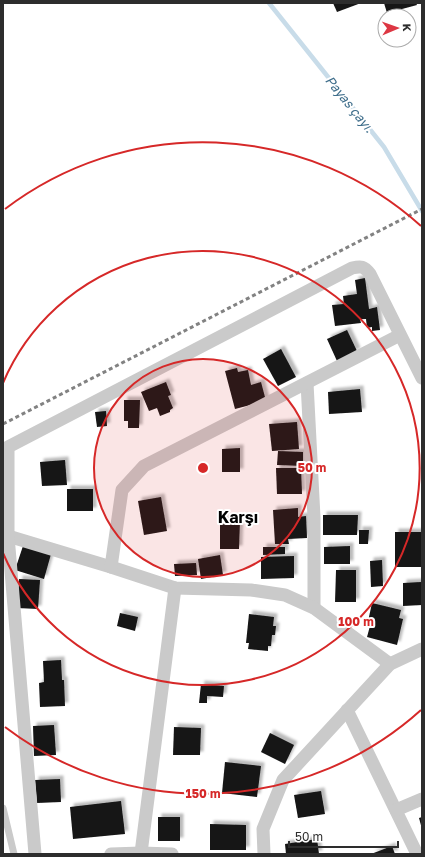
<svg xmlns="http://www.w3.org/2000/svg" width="425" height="857" font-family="'Golos Text',sans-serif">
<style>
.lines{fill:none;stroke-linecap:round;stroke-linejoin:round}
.stream{stroke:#c8dce9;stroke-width:4.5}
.building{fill:#141414;filter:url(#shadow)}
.lane{stroke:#cacaca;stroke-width:7}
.street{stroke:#cacaca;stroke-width:13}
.rail{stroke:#828282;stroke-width:3;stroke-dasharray:4 3;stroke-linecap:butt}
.ring{fill:none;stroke:#d62828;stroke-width:2}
.labels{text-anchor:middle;stroke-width:4;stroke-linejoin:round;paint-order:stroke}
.water-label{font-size:13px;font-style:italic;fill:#3f6e8b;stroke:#fff}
.district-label{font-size:16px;font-weight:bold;fill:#000;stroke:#fff}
.centre{fill:#d62828;stroke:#fff;stroke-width:2}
.ring-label{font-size:12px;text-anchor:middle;font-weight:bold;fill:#d62828;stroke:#fff;stroke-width:4;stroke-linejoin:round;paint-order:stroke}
</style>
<defs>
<filter id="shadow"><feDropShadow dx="3.5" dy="-3.5" stdDeviation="1" flood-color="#0004"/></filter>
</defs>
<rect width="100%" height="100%" fill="#fff"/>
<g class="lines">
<polyline class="stream" points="269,3 384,147 422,211"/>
</g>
<g class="building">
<polygon points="333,3 361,3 337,12"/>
<polygon points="384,3 416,3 417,5 387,13"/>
<polygon points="365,278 369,309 377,307 380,330 372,331 372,327 367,328 366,319 360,319 361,323 335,326 332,305 344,304 343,296 357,294 355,280"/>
<polygon points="347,330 357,351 337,361 327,339"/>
<polygon points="281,349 296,377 278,386 263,359"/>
<polygon points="237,368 238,372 248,370 251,385 261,382 266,401 235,409 225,371"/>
<polygon points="166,382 171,395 168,396 173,408 170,410 170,412 160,416 157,408 149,411 141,392"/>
<polygon points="360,389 362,412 329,414 328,392"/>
<polygon points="124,400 140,400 139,428 128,428 128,421 124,421"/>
<polygon points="106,411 107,426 97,427 95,412"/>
<polygon points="297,422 299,449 272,451 269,424"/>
<polygon points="240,448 240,472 222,472 222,449"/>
<polygon points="278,451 303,452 303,466 277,465"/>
<polygon points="65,460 67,485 42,486 40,462"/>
<polygon points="276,468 301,468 302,494 277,494"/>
<rect x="67" y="489" width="26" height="22"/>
<polygon points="161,497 167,531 144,535 138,501"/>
<polygon points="298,508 298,517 306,516 307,538 288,539 289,544 275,544 273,510"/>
<polygon points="323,515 358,515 357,535 323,535"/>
<polygon points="220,519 240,519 239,549 220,549"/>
<polygon points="359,530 369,530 368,544 359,544"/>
<rect x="395" y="532" width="27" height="35"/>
<polygon points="23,546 51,554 44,579 15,570"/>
<polygon points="350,546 350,564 324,564 324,547"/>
<polygon points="263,547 285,547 285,554 263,555"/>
<polygon points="220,555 223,575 201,579 198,559"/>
<polygon points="294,556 294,578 261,579 261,557"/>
<polygon points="382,560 383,586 371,587 370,561"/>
<polygon points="196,563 197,575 175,576 174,564"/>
<polygon points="336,570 356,570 356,602 335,602"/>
<polygon points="19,579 40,580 38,609 17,608"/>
<polygon points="421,582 422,605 403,606 403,583"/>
<polygon points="372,603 401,610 399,618 403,619 397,645 367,637 370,626 367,626"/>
<polygon points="120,613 138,617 135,631 117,626"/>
<polygon points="249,614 274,617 273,626 276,626 275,635 272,635 271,646 268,646 268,651 248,649 249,643 246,643"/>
<polygon points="61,660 62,680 64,680 65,706 40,707 39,683 44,682 43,661"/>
<polygon points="201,684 224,686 223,697 207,696 207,703 199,703"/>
<polygon points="54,725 56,755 34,756 33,726"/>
<polygon points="174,727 201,728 200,755 173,755"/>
<polygon points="270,733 294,745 285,764 261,752"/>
<polygon points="225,762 261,766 257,797 222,793"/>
<polygon points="60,779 61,802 37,803 35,780"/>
<polygon points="321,791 325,814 298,818 294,795"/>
<polygon points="121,801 125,834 73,839 70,807"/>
<rect x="158" y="817" width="22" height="24"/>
<polygon points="422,817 422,829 419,818"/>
<polygon points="210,824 246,825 246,850 210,850"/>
<polygon points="317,839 319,854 286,854 285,844"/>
<polygon points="392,846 395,854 371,854"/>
</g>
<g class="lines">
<polyline class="lane" points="3,808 14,854"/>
<g class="street">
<polyline points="307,383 314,517 314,608"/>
<polyline points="8,536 111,567 175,588 251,590 285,595 314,608 390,664"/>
<polyline points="111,567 122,490 144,466 400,335"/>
<polyline points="347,710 417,854"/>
<polyline points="396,810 422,799"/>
<polyline points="141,853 175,588"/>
<path d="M35 854 8 536V447L352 268C361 266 364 266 370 274L422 378"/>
<polyline points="111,854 141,853 172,854"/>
<polyline points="264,854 263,829 283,780 390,664 422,649"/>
</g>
<polyline class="rail" points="3,424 422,209"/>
</g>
<circle cx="203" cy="468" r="109" fill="#d62828" fill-opacity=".12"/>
<g class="ring">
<circle cx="203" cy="468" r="109"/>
<path d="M3 383A217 217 0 1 1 3 553"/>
<path d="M421 710A326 326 0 0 1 5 727M5 209A326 326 0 0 1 421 226"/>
</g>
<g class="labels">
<g class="water-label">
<text transform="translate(350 104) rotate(51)" y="5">Payas çayı.</text>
</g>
<g class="district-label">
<text x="238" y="523">Karşı</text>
</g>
</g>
<circle cx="203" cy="468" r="6" class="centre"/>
<g class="ring-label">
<text x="312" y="472">50 m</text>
<text x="356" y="626">100 m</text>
<text x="203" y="798">150 m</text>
</g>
<rect width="425" height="857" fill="none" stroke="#2d2d2d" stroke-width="8"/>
<g transform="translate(397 28) rotate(88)"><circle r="19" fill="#ffffff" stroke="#ababab"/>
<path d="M0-3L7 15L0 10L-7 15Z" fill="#dd3743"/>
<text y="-6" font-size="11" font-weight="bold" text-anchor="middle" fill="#2d2d2d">K</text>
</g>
<path d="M289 841v6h109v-6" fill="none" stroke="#2d2d2d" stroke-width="2"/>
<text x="295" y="841" font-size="12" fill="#2d2d2d" stroke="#ffffff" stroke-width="3" paint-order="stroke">50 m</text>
</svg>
